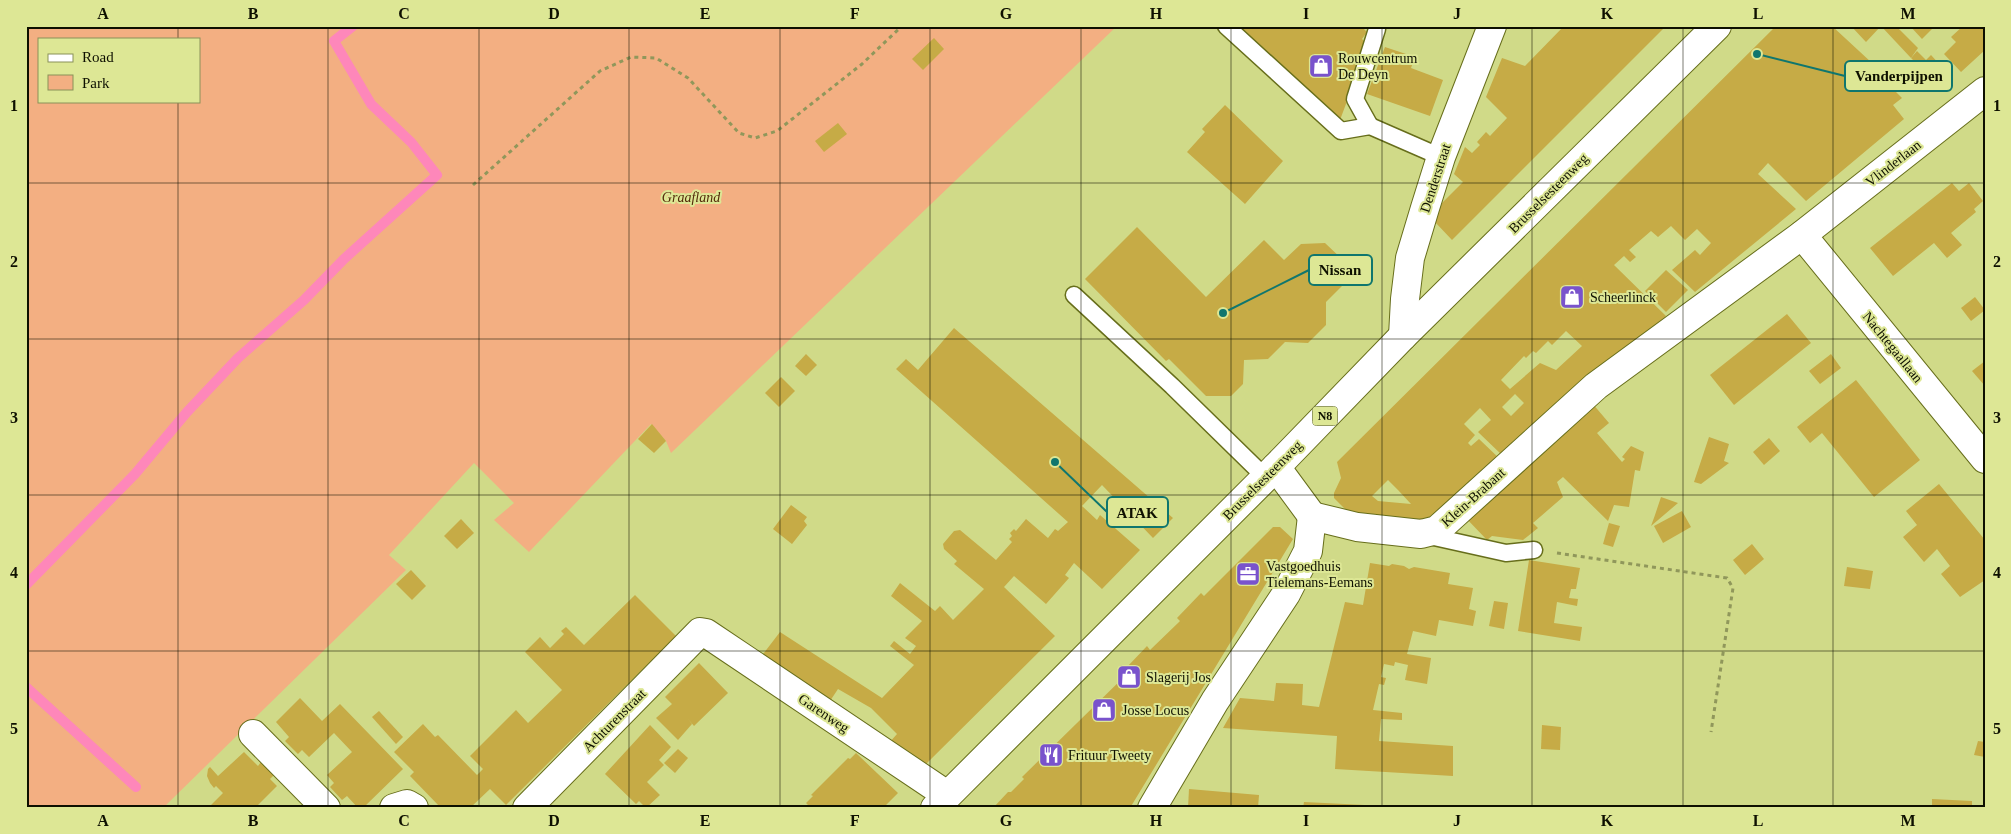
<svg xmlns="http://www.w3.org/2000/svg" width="2011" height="834" font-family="'Times New Roman',serif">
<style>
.green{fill:#f3af82;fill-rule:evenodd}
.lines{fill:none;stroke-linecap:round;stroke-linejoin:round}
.stream{stroke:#fe87ba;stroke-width:10}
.building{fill:#c6ab46;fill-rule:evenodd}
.lane-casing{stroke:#676e1b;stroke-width:19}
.street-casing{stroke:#676e1b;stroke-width:30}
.primary-casing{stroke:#676e1b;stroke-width:30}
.path{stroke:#90975b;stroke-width:3;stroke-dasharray:4 4;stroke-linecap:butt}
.lane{stroke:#fff;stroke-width:16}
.street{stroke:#fff;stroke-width:28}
.primary{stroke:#fff;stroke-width:28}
.grid{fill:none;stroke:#0e1000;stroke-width:1;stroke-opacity:0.55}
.labels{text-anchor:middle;stroke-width:4;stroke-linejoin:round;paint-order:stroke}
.shield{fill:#dde795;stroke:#4c502d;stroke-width:1}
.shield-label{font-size:12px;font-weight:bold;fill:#0e1000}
.poi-label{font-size:14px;fill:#0e1000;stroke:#dde795;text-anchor:start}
.street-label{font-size:14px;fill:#0e1000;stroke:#dde795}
.park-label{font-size:14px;font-style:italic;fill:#542b0b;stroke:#dde795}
.leader{fill:none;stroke:#0f766e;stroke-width:2}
.callout-dot{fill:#0f766e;stroke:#dde795;stroke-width:2}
.callout{fill:#dde795;stroke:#0f766e;stroke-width:2}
.callout-label{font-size:15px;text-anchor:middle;font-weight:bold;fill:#0e1000}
.neatline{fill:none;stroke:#0e1000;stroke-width:2}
.grid-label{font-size:16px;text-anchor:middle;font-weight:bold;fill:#0e1000}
</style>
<rect width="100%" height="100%" fill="#d0da88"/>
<path class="green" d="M26 26H1117L671 453 666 441 651 424 529 552 494 520 514 503 474 463 389 555 406 570 163 808H26ZM39 39H199V101H39Z"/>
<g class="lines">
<g class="stream">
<polyline points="26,585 135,474 187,412 238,358 304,300 344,259 437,175 411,142 371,104 334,41 353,26"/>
<polyline points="26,687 136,787"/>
</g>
</g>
<g class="building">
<polygon points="1237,26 1361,26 1367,32 1362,39 1368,45 1340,120"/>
<polygon points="1564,26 1666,26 1452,240 1435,222 1442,203 1463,182 1454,174 1465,147 1472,153 1480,145 1477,142 1486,132 1490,136 1507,118 1486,97 1502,58 1525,66"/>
<path d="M1776 26H1832L1872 63 1870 66 1902 98 1893 105 1904 119 1806 201 1768 163 1758 174 1796 209 1695 292 1672 270 1695 250 1700 255 1711 243 1697 229 1685 240 1671 226 1658 237 1651 231 1629 250 1636 257 1630 262 1624 256 1614 265 1666 316 1503 456 1478 432 1491 420 1480 408 1464 424 1475 435 1468 443 1471 446 1479 439 1501 460 1430 521 1354 518 1334 498V493L1341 478 1337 462ZM1566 331 1582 346 1556 370 1540 363 1510 389 1501 380 1524 356 1526 358 1533 351 1536 353 1548 341 1552 345ZM1515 394 1524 403 1511 416 1502 407ZM1388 480 1398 490 1411 504 1378 501 1372 496Z"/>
<polygon points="1851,26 1898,26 1897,27 1918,48 1911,58 1881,26 1866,42"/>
<polygon points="1910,26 1935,26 1922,39"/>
<polygon points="1963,26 1985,26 1985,50 1961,72 1944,54 1956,42 1951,37"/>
<polygon points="934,38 944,49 923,70 912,59"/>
<polygon points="1385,47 1415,57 1411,68 1443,80 1430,116 1367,94"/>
<polygon points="1917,51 1926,60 1931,55 1952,78 1941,88 1911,58"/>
<polygon points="1225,105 1283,161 1245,204 1187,152 1205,132 1202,129"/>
<polygon points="838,123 847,134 824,152 815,141"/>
<polygon points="1952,183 1959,191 1969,183 1983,201 1974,209 1976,212 1951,233 1962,245 1947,258 1934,243 1893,276 1870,248"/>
<polygon points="1137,227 1206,297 1264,240 1284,260 1301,244 1325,243 1343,260 1343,285 1326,302 1326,325 1308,343 1285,342 1268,359 1244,360 1243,384 1231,396 1206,396 1169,359 1166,361 1085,279"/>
<polygon points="1666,270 1688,290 1666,312 1645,291"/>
<polygon points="1975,297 1985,310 1971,321 1961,308"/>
<polygon points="1787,314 1811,343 1734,405 1710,375"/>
<polygon points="954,328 1173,518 1153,538 1102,485 1082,506 1097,520 1100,515 1140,550 1102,589 1074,563 1065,575 1069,578 1046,604 1014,576 1004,587 1055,636 924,766 889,743 897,734 871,708 838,689 828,704 760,658 780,632 882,698 914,665 890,646 894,641 910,654 916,646 905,638 922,621 891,596 900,583 935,611 940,606 953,620 984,589 954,564 957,561 944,549 943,544 954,531 960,530 996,560 1012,542 1009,539 1012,536 1010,533 1014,529 1016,531 1026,519 1048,538 1055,529 1058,531 1068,522 896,369 906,359 918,370"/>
<polygon points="806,354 817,365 806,376 795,366"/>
<polygon points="1831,354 1841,368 1820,384 1809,371"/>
<polygon points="1985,361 1985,386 1972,371"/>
<polygon points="781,377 795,391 779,407 765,393"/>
<polygon points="1856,380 1920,460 1874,497 1822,433 1810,443 1797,427"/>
<polygon points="1592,403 1609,423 1597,433 1622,462 1625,459 1622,457 1631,446 1644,452 1640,471 1635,470 1629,507 1614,505 1608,521 1563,477 1557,482 1563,497 1533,523 1538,528 1523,540 1492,536 1487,540 1464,516"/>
<polygon points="652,424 666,441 654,453 638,439"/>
<polygon points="1709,437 1729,444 1724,461 1729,463 1701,484 1694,482"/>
<polygon points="1769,438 1780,451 1764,465 1753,452"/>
<polygon points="1939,484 1985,540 1985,580 1960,597 1941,574 1950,566 1937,549 1924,562 1903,537 1917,525 1906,511"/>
<polygon points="1661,497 1678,503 1651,526 1655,515"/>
<polygon points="791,505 807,517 804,521 807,525 792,544 773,529"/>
<polygon points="1682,511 1691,527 1663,543 1654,526"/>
<polygon points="461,519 474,533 457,549 444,536"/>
<polygon points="1609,523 1620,526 1613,547 1603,544"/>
<polygon points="1273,527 1280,527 1293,539 1130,808 993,808 1008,792 1011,792 1024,779 1022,777 1131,670 1127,667 1147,646 1150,650 1178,623 1180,621 1177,618 1201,593 1204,596"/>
<polygon points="1752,544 1764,559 1745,575 1733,560"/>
<polygon points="1529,560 1580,568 1576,589 1571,589 1569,598 1578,599 1577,606 1557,602 1554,623 1582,627 1580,641 1518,631"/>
<polygon points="1370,563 1389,566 1392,564 1404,566 1409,569 1414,567 1450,573 1448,584 1473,588 1469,609 1476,611 1473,626 1439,620 1436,636 1413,631 1407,654 1431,658 1427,684 1405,680 1408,665 1395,662 1394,666 1384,664 1381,677 1386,678 1384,685 1379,684 1373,710 1402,713 1402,720 1381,719 1379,741 1453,746 1453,776 1335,769 1337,736 1223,728 1240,698 1274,701 1276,683 1303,684 1302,705 1319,707 1345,602 1363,605"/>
<polygon points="1847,567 1873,571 1870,589 1844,586"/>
<polygon points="411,570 426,586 412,600 396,584"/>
<polygon points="635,595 676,636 506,805 490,789 470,808 441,808 410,776 414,772 394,752 423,724 435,737 438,735 477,775 483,769 470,756 516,710 528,723 562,690 525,652 540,637 550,648 564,634 561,631 566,627 584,645"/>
<polygon points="1494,601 1508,603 1504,629 1489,626"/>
<polygon points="699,663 728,693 694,726 688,719 692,724 678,740 656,718 672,704 665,697"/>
<polygon points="300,698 322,721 340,704 403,769 363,808 358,808 347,796 342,800 330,787 334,783 327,775 352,752 334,733 309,757 302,750 298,754 285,741 289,737 276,722"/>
<polygon points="379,711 403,737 396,744 372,717"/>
<polygon points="650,725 671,747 659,760 664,765 647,782 660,795 646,808 639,801 636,804 605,774"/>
<polygon points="1542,725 1561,727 1560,750 1541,749"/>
<polygon points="1978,741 1985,742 1985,757 1974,755"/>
<polygon points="678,749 688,758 675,773 664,763"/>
<polygon points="244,752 258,766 261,762 274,775 270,779 277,786 255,808 212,808 210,806 223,793 216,786 214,788 210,783 207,776 208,769 210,767 218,776"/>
<polygon points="856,753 898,793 883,808 811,808 806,803 813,796 811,795 848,758 850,759"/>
<polygon points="1189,789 1259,795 1258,808 1188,808"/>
<polygon points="1932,799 1972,801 1972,808 1932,808"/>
<polygon points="1304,802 1385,806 1385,808 1303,808"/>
</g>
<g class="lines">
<defs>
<g id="lane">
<polyline points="1226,26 1341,131 1370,126 1441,157"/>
<polyline points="1370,126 1355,99 1377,29 1376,26"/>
<polyline points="1074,295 1172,386 1265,477"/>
<polyline points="1425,535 1506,553 1534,550"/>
</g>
<g id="street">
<polyline points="1802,235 1985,459"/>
<polyline points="1403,336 1405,299 1410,258 1425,208 1441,157 1492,26"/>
<polyline points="1276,467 1312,516"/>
<polyline points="1312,516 1357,527 1421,534 1437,530 1596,386 1802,235 1985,91"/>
<polyline points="253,734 326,808"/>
<polyline points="394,808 407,804 414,808"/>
<polyline points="527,808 700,632 706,633 947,795"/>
<polyline points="1152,808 1215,701 1286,594 1308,551 1312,516"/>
</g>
<polyline id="primary" points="935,808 1276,467 1403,336 1717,26"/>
</defs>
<use href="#lane" class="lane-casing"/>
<use href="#street" class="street-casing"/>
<use href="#primary" class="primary-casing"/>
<g class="path">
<polyline points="473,185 600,71 631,57 656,58 688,78 739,133 755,138 777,131 862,64 902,26"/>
<polyline points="1557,553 1727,578 1733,588 1711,732"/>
</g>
<use href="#lane" class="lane"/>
<use href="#street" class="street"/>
<use href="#primary" class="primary"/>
</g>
<path class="grid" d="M178 26V39M328 26V808M479 26V808M629 26V808M780 26V808M930 26V808M1081 26V808M1231 26V808M1382 26V808M1532 26V808M1683 26V808M1833 26V808M178 101V808M26 183H1985M26 339H1985M26 495H1985M26 651H1985"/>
<defs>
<symbol id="shop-square" viewBox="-11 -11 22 22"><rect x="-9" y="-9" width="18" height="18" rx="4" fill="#7953cc" stroke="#dde795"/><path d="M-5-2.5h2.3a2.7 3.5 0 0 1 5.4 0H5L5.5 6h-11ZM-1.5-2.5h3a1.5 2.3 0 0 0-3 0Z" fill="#fff"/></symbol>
<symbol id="office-square" viewBox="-11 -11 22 22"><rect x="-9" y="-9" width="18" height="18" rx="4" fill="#7953cc" stroke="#dde795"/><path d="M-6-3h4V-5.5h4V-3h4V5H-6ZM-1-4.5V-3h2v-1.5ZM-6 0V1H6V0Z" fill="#fff"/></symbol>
<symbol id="restaurant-square" viewBox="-11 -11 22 22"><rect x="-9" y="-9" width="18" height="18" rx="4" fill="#7953cc" stroke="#dde795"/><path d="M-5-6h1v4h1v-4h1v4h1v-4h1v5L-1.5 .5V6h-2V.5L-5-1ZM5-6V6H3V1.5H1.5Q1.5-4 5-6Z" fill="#fff"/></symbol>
</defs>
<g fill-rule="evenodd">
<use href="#shop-square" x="1307" y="52" width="28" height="28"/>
<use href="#shop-square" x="1558" y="283" width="28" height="28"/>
<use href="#office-square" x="1234" y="560" width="28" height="28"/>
<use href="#shop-square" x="1115" y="663" width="28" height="28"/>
<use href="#shop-square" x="1090" y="696" width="28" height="28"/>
<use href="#restaurant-square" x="1037" y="741" width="28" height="28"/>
</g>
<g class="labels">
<rect class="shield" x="1312.5" y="406.5" width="25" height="19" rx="4"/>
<g class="shield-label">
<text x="1325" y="420">N8</text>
</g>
<g class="poi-label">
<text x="1338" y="63">Rouwcentrum<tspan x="1338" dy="16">De Deyn</tspan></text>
<text x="1590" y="302">Scheerlinck</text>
<text x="1266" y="571">Vastgoedhuis<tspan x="1266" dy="16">Tielemans-Eemans</tspan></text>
<text x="1146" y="682">Slagerij Jos</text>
<text x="1122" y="715">Josse Locus</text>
<text x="1068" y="760">Frituur Tweety</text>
</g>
<g class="street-label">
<text transform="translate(1893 163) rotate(-38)" y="5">Vlinderlaan</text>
<text transform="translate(1435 178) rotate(-72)" y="5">Denderstraat</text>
<text transform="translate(1548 193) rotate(-45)" y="5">Brusselsesteenweg</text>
<text transform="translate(1893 347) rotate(51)" y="5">Nachtegaallaan</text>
<text transform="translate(1262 480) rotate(-45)" y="5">Brusselsesteenweg</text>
<text transform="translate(1473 497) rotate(-42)" y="5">Klein-Brabant</text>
<text transform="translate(824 713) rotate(34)" y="5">Garenweg</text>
<text transform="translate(614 720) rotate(-45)" y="5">Achturenstraat</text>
</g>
<g class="park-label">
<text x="691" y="202">Graafland</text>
</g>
</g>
<path class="leader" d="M1757 54L1845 76M1223 313L1309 270M1055 462L1107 512"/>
<g class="callout-dot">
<circle cx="1757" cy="54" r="5"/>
<circle cx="1223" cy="313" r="5"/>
<circle cx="1055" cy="462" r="5"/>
</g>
<g class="callout">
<rect x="1845" y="61" width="107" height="30" rx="5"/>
<rect x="1309" y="255" width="63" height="30" rx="5"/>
<rect x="1107" y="497" width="61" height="30" rx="5"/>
</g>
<g class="callout-label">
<text x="1899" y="81">Vanderpijpen</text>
<text x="1340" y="275">Nissan</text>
<text x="1137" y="518">ATAK</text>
</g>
<rect width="2011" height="834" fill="none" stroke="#dde795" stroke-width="55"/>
<rect x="38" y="38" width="162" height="65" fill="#dde795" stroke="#8a9159"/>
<rect x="48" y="54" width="25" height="8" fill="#ffffff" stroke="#8a9159"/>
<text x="82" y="62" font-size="15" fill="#0e1000">Road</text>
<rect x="48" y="75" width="25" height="15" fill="#f3af82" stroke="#8a9159"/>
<text x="82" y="88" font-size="15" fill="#0e1000">Park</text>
<rect x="28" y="28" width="1956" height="778" class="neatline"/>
<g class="grid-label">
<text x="103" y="19">A</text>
<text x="253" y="19">B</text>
<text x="404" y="19">C</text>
<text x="554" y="19">D</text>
<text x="705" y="19">E</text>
<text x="855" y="19">F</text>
<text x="1006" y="19">G</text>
<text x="1156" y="19">H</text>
<text x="1306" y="19">I</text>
<text x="1457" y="19">J</text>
<text x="1607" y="19">K</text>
<text x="1758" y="19">L</text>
<text x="1908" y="19">M</text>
<text x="14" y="111">1</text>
<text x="1997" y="111">1</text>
<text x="14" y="267">2</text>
<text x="1997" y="267">2</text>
<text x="14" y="423">3</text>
<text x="1997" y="423">3</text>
<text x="14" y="578">4</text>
<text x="1997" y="578">4</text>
<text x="14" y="734">5</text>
<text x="1997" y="734">5</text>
<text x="103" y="826">A</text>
<text x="253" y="826">B</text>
<text x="404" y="826">C</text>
<text x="554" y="826">D</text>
<text x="705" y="826">E</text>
<text x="855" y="826">F</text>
<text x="1006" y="826">G</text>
<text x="1156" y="826">H</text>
<text x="1306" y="826">I</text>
<text x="1457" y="826">J</text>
<text x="1607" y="826">K</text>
<text x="1758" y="826">L</text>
<text x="1908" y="826">M</text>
</g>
</svg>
